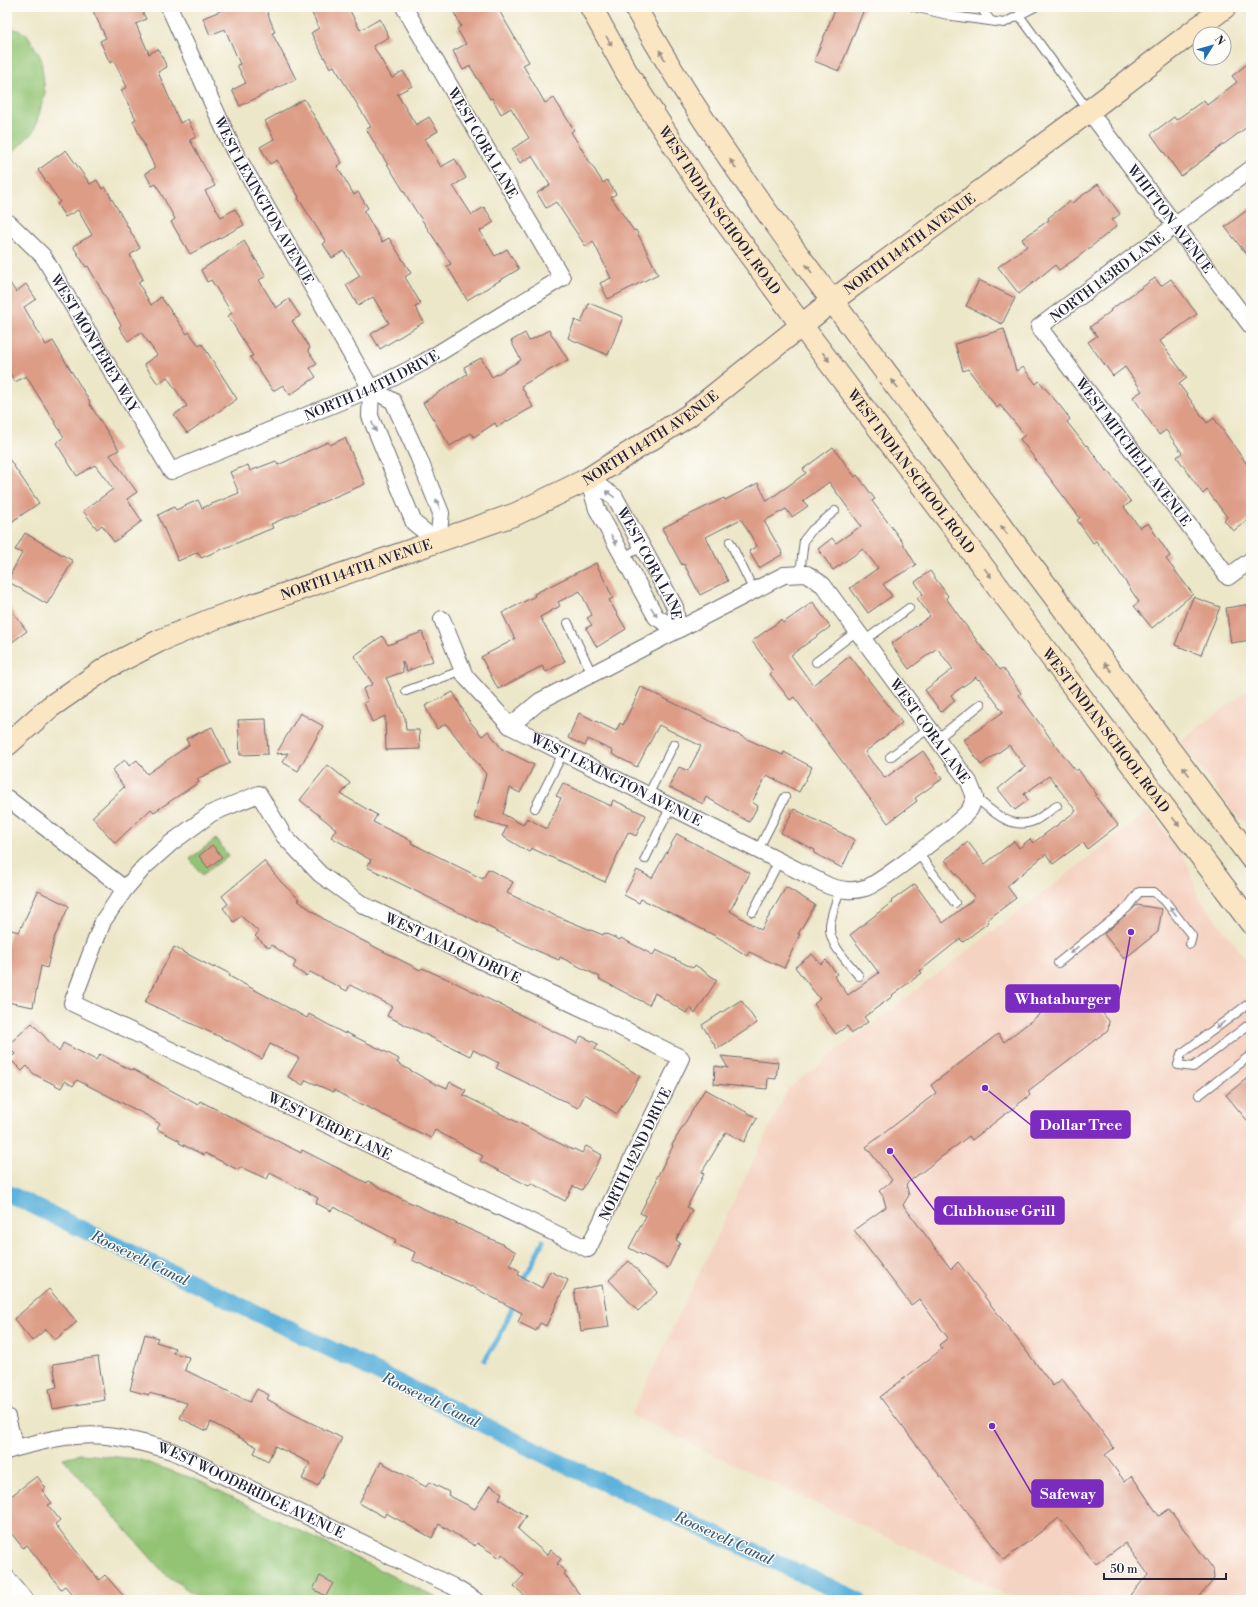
<svg xmlns="http://www.w3.org/2000/svg" width="1258" height="1607" font-family="'Libre Bodoni',serif">
<style>
.built{fill:#f5d3c2}
.green{fill:#93c474;stroke:#5a7358}
.lines{fill:none;stroke-linecap:round;stroke-linejoin:round}
.stream{stroke:#5fb2db;stroke-width:5}
.canal{stroke:#5fb2db;stroke-width:17}
.building{fill:#dd9c86}
.lane-casing{stroke:#69676d;stroke-width:10}
.street-casing{stroke:#69676d;stroke-width:18}
.secondary-casing{stroke:#69676d;stroke-width:24}
.lane{stroke:#fff;stroke-width:8}
.street{stroke:#fff;stroke-width:16}
.secondary{stroke:#fbe6c4;stroke-width:22}
.oneway{fill:#998e86}
.oneway2{fill:#9c9ca7}
.labels{text-anchor:middle;stroke-width:3;stroke-linejoin:round;paint-order:stroke}
.street-label{font-size:14px;fill:#22223b;stroke:#fdfcf7}
.water-label{font-size:15px;font-style:italic;fill:#3a5c7b;stroke:#fdfcf7}
.leader{fill:none;stroke:#7b2cbf;stroke-width:1.5}
.callout-dot{fill:#7b2cbf;stroke:#fdfcf7;stroke-width:1.5}
.callout{fill:#7b2cbf;stroke:#7b2cbf;stroke-width:1.5}
.callout-label{font-size:15px;text-anchor:middle;font-weight:bold;fill:#fff}
</style>
<rect width="100%" height="100%" fill="#fdfcf7"/>
<filter id="ink" filterUnits="userSpaceOnUse"><feTurbulence type="fractalNoise" baseFrequency=".025" numOctaves="2"/><feDisplacementMap in="SourceGraphic" scale="8" xChannelSelector="R" yChannelSelector="G"/><feConvolveMatrix kernelMatrix="1 2 1 2 8 2 1 2 1" color-interpolation-filters="sRGB"/></filter>
<filter id="wash" filterUnits="userSpaceOnUse"><feTurbulence type="fractalNoise" baseFrequency=".012" numOctaves="4" result="noise"/><feDisplacementMap in="SourceGraphic" scale="16" xChannelSelector="R" yChannelSelector="G"/><feGaussianBlur stdDeviation="0.9" result="paint"/><feColorMatrix in="noise" values="0 0 0 0 0 0 0 0 0 0 0 0 0 0 0 0 0 1.4 0 .05"/><feComposite in="paint" operator="in"/></filter>
<g filter="url(#wash)">
<rect width="100%" height="100%" fill="#ede7c9"/>
<g class="built">
<polygon points="1251,688 1251,828 1234,813 1180,741"/>
<polygon points="1149,811 1186,860 1199,898 1251,966 1251,1600 1018,1600 631,1415 788,1089"/>
</g>
<g class="green">
<polygon points="7,26 27,34 41,58 45,93 34,131 7,158"/>
<polygon points="216,839 228,856 202,875 190,859"/>
<polygon points="81,1454 137,1459 197,1480 441,1600 202,1600 164,1573 63,1458"/>
</g>
<g class="lines">
<g class="stream">
<polyline points="522,1285 543,1241"/>
<polyline points="485,1360 499,1337 515,1302"/>
</g>
<polyline class="canal" points="7,1193 351,1359 548,1457 858,1600"/>
</g>
<g id="blocks">
<g class="building">
<polygon points="91,7 140,7 146,19 136,24 149,54 158,49 167,67 158,72 180,123 188,119 196,137 190,140 215,186 205,191 221,217 235,209 244,225 190,254 171,222 175,219 156,184 152,186 145,173 155,168 133,121 136,119 121,90 127,87 114,61 110,63 100,41 106,38"/>
<polygon points="230,7 265,7 275,32 272,33 296,79 240,106 232,90 246,83 237,65 240,64 225,29 210,35 203,18"/>
<polygon points="309,7 348,7 360,30 380,19 389,37 373,46 392,78 403,71 412,86 397,94 416,125 429,117 438,131 425,139 441,167 455,159 466,178 453,186 472,215 484,207 494,222 480,231 495,256 507,249 519,269 467,300 447,266 451,264 414,208 366,129 371,127 334,66 330,68 311,33 319,28"/>
<polygon points="451,7 497,7 529,62 523,65 545,103 554,98 574,130 571,132 603,183 607,180 616,194 611,197 634,231 636,230 658,274 608,299 600,283 611,278 593,241 586,247 556,202 546,208 537,193 550,185 532,156 520,163 512,149 529,138 511,108 501,114 492,98 490,99 470,66 463,70 453,51 466,44 457,29 461,26"/>
<polygon points="836,7 865,7 839,71 814,61"/>
<polygon points="1251,61 1251,124 1181,176 1151,134 1174,117 1176,120 1204,100 1207,105 1237,82 1232,76"/>
<polygon points="304,99 342,163 337,166 354,195 358,192 368,208 364,211 382,242 389,238 411,273 405,277 421,304 415,307 424,322 380,349 371,334 389,323 373,297 358,306 346,285 360,276 344,251 332,258 323,244 326,242 298,198 299,197 277,160 270,164 260,147 274,139 265,121"/>
<polygon points="66,150 90,184 97,180 102,189 105,187 140,248 130,255 143,279 138,282 151,305 161,297 187,334 189,332 199,346 202,344 237,399 187,433 174,415 187,406 167,377 158,384 144,364 157,355 141,332 128,341 119,327 121,325 88,266 86,267 73,246 92,235 78,210 65,217 57,204 60,202 38,170"/>
<polygon points="1098,184 1120,214 1112,220 1117,226 1078,257 1059,270 1055,265 1019,294 998,267 1027,246 1022,239 1049,220 1048,218 1070,201 1072,203"/>
<polygon points="1251,207 1251,260 1225,227"/>
<polygon points="244,241 266,276 259,280 276,308 289,299 300,316 292,321 310,348 308,350 317,364 310,368 316,377 290,395 283,385 273,391 250,357 253,356 228,316 232,313 211,280 207,282 201,270"/>
<polygon points="1155,278 1161,286 1171,279 1197,314 1160,341 1187,378 1179,384 1207,423 1214,418 1251,470 1251,518 1233,531 1224,520 1227,517 1207,490 1203,494 1177,457 1182,453 1166,430 1159,435 1133,397 1142,391 1125,367 1113,376 1088,342 1097,336 1090,327 1111,311 1110,310"/>
<polygon points="7,279 16,292 26,284 36,299 24,307 46,345 53,341 90,402 89,403 119,450 110,455 137,492 127,499 142,521 114,542 102,525 97,529 83,511 113,489 95,465 77,476 56,443 64,437 26,376 15,382 7,368"/>
<polygon points="979,280 1015,298 1002,324 966,306"/>
<polygon points="589,303 623,317 608,355 568,338 575,320 581,323"/>
<polygon points="1004,329 1016,371 1023,367 1036,384 1039,381 1061,407 1070,419 1067,422 1086,446 1087,445 1106,471 1107,470 1131,502 1124,507 1140,528 1148,523 1170,556 1166,559 1193,594 1152,628 1134,606 1139,602 1119,572 1096,541 1093,543 1077,520 1080,518 1020,439 1025,435 1000,405 997,408 968,369 963,371 955,344"/>
<polygon points="549,330 568,360 521,386 533,407 497,427 495,423 474,437 471,433 450,446 423,403 467,374 464,367 481,358 492,377 521,360 511,341 525,333 529,341"/>
<polygon points="345,438 365,484 271,524 273,528 201,558 198,552 178,561 158,515 174,507 176,510 198,500 202,508 239,493 230,472 248,465 250,471 276,461 278,465 328,442 330,445"/>
<polygon points="833,447 855,477 857,475 875,499 872,501 901,540 916,565 883,584 892,596 868,613 850,588 878,568 863,549 833,570 818,549 832,538 836,543 861,526 829,482 803,501 808,506 792,517 786,509 764,521 783,554 759,568 749,551 757,546 741,519 706,537 728,581 700,595 684,564 682,565 662,528 724,498 725,500 758,483 767,501 806,473 803,469"/>
<polygon points="7,456 39,503 7,525"/>
<polygon points="25,533 73,561 47,604 7,581 22,553 15,550"/>
<polygon points="596,563 613,598 609,600 626,629 597,647 586,628 592,625 587,618 592,615 580,591 558,602 560,606 540,617 565,661 546,672 542,666 498,689 481,657 515,639 502,613 535,596 534,594"/>
<polygon points="930,571 948,596 946,598 977,641 1000,670 1003,668 1021,693 1019,695 1053,742 1076,771 1078,769 1097,795 1095,796 1118,825 1087,849 1083,842 1053,864 1046,854 1007,886 1016,898 987,920 989,922 963,942 960,939 920,971 922,973 892,995 893,996 864,1017 868,1022 852,1033 847,1026 836,1034 814,1004 820,999 795,967 812,954 821,964 826,960 837,974 834,976 848,995 879,973 850,935 892,902 891,901 915,884 943,923 975,898 945,860 968,842 985,864 1014,841 1019,848 1030,839 1033,843 1076,811 1049,776 1024,794 1028,800 1015,810 998,789 1025,767 1009,745 981,765 964,740 1003,712 979,679 978,680 976,677 951,695 955,701 941,712 925,690 953,669 937,648 909,669 891,644 930,616 917,598 923,594 915,582"/>
<polygon points="1193,597 1220,607 1201,655 1175,645"/>
<polygon points="813,602 830,627 791,655 813,685 850,656 902,723 865,752 872,762 885,778 923,751 942,779 915,798 917,801 888,823 794,697 790,700 770,674 773,671 752,641 781,620 783,623"/>
<polygon points="7,604 27,631 7,646"/>
<polygon points="1251,604 1251,640 1231,643 1226,608"/>
<polygon points="422,632 433,661 407,671 402,661 403,672 386,678 405,718 406,730 419,730 420,749 386,750 385,716 372,722 364,703 368,701 363,689 373,684 354,656 382,636 388,645"/>
<polygon points="641,687 749,740 783,755 784,752 812,767 799,792 767,775 752,802 758,806 749,822 706,797 703,804 669,787 679,767 688,771 701,746 659,725 637,767 612,754 613,751 588,739 585,746 568,738 579,713 616,731 620,723 623,725"/>
<polygon points="453,692 468,719 482,736 488,731 502,749 534,765 520,793 510,788 503,814 523,825 527,818 547,829 561,798 556,796 563,783 611,806 613,800 646,815 636,836 628,832 605,882 531,848 529,852 502,836 507,827 474,818 486,774 446,724 437,729 425,706"/>
<polygon points="300,713 323,726 298,771 282,762 288,753 276,754"/>
<polygon points="266,719 268,754 240,755 238,720"/>
<polygon points="212,727 230,763 197,779 199,782 154,812 151,809 115,843 92,817 124,787 112,770 125,760 129,766 137,760 147,774 189,745 186,739"/>
<polygon points="328,765 350,783 341,794 377,815 373,822 412,841 411,843 483,879 488,869 513,882 507,893 549,913 603,935 604,933 620,940 621,938 653,955 656,950 693,968 695,965 717,980 695,1014 690,1007 686,1013 655,993 649,1005 599,979 600,977 560,957 559,960 533,949 367,867 371,860 331,837 336,829 300,800"/>
<polygon points="794,809 855,840 842,868 814,853 815,850 781,833"/>
<polygon points="677,834 750,873 730,911 761,930 786,887 815,905 798,934 800,934 784,968 749,952 747,956 721,939 675,915 641,899 639,903 624,895 637,870 652,878"/>
<polygon points="212,845 222,857 208,868 199,856"/>
<polygon points="264,861 281,882 299,899 297,900 332,925 420,970 422,968 454,982 577,1043 581,1036 598,1044 595,1049 640,1076 617,1114 585,1094 578,1108 496,1068 499,1063 473,1050 470,1056 387,1016 392,1006 350,985 347,991 310,972 306,976 293,967 296,962 272,945 269,948 255,936 259,932 241,916 234,922 223,908 228,904 222,896"/>
<polygon points="38,891 69,906 55,936 47,968 41,966 33,1007 7,1002 7,945 11,930 19,932"/>
<polygon points="1137,905 1162,909 1158,932 1124,959 1104,934"/>
<polygon points="174,947 214,968 215,966 230,974 229,976 307,1018 309,1014 345,1034 345,1032 388,1053 399,1059 397,1063 437,1085 438,1084 447,1088 450,1082 466,1090 463,1095 573,1150 574,1149 582,1153 586,1146 602,1155 582,1190 573,1186 565,1201 531,1183 529,1186 480,1161 483,1156 435,1130 431,1138 363,1105 362,1106 334,1090 333,1092 306,1080 303,1085 288,1077 299,1058 270,1044 262,1059 229,1041 145,1002"/>
<polygon points="1071,990 1084,1008 1101,1011 1109,1021 1108,1030 1028,1091 1030,1095 972,1140 969,1136 906,1184 909,1195 903,1205 951,1269 958,1262 1053,1386 1062,1379 1114,1448 1105,1455 1125,1482 1132,1476 1159,1516 1169,1509 1213,1569 1214,1579 1197,1600 1127,1600 1148,1574 1125,1543 1096,1564 1059,1518 1004,1560 880,1397 942,1349 939,1345 948,1338 919,1299 911,1305 854,1230 886,1207 883,1196 879,1191 892,1180 866,1147 936,1093 931,1085 998,1034 1004,1042"/>
<polygon points="741,1000 757,1023 717,1049 702,1025"/>
<polygon points="32,1023 59,1052 63,1043 96,1060 100,1054 131,1070 132,1069 198,1105 200,1101 301,1153 302,1150 367,1183 368,1181 400,1198 502,1244 516,1252 509,1265 520,1271 518,1275 542,1288 550,1271 568,1280 546,1326 540,1323 536,1331 518,1322 522,1313 471,1286 471,1287 412,1260 415,1252 394,1243 396,1240 334,1207 331,1211 316,1203 318,1198 270,1173 267,1179 240,1167 238,1170 205,1153 204,1155 179,1143 180,1141 157,1129 160,1124 150,1117 77,1080 73,1086 65,1081 61,1088 34,1074 27,1066 22,1071 10,1059 15,1054 7,1046"/>
<polygon points="721,1056 778,1062 776,1079 768,1078 767,1089 714,1084 715,1066 728,1068"/>
<polygon points="1251,1075 1251,1125 1226,1095"/>
<polygon points="705,1089 757,1118 744,1142 726,1132 702,1172 704,1174 687,1207 692,1210 676,1240 680,1243 668,1268 629,1248 646,1216 640,1213 657,1180 656,1179 673,1146 672,1145"/>
<polygon points="629,1261 658,1292 638,1311 609,1280"/>
<polygon points="602,1285 609,1327 581,1331 574,1290"/>
<polygon points="49,1289 77,1322 55,1340 46,1329 32,1341 14,1319"/>
<polygon points="145,1334 158,1338 156,1342 175,1348 173,1353 189,1357 185,1370 250,1402 257,1389 269,1395 267,1399 293,1414 342,1438 318,1486 302,1479 310,1463 275,1446 268,1461 254,1453 257,1447 211,1422 207,1431 180,1418 187,1403 149,1393 149,1395 130,1390"/>
<polygon points="98,1357 105,1400 53,1409 49,1389 57,1387 53,1364"/>
<polygon points="381,1462 426,1487 429,1482 449,1492 448,1495 475,1509 490,1485 502,1493 499,1499 526,1516 518,1529 547,1555 551,1550 561,1559 557,1564 566,1572 564,1574 584,1600 529,1600 514,1586 524,1575 502,1554 500,1558 477,1543 475,1546 439,1524 432,1538 386,1513 384,1517 359,1503"/>
<polygon points="37,1476 46,1488 42,1490 52,1503 48,1505 60,1520 55,1524 99,1580 105,1575 127,1600 77,1600 65,1586 61,1589 27,1545 23,1548 7,1528 7,1499"/>
<polygon points="320,1576 333,1583 326,1596 313,1589"/>
</g>
</g>
</g>
<g filter="url(#ink)">
<use href="#blocks" fill-opacity="0" stroke="#69676d" stroke-width="1"/>
<g class="lines">
<defs>
<g id="lane">
<polyline points="914,7 952,16 1004,23 1035,7"/>
<polyline points="980,7 991,21"/>
<polyline points="1019,15 1088,110"/>
<polyline points="730,542 754,591"/>
<polyline points="623,557 642,547"/>
<polyline points="800,574 804,540 812,530 835,511"/>
<polyline points="568,623 592,674"/>
<polyline points="864,641 909,608"/>
<polyline points="816,662 857,631"/>
<polyline points="406,691 463,670"/>
<polyline points="937,739 981,704"/>
<polyline points="890,757 929,728"/>
<polyline points="648,795 674,744"/>
<path d="M975 797C992 811 1012 832 1036 820 1043 816 1050 810 1057 806"/>
<polyline points="535,808 563,753"/>
<polyline points="758,850 785,797"/>
<polyline points="918,853 955,903"/>
<polyline points="645,859 671,806"/>
<path d="M840 889C837 900 831 914 830 925 828 944 848 962 859 976"/>
<polyline points="753,912 779,861"/>
<polyline points="1058,963 1127,908 1139,892 1154,892 1165,901 1192,936 1190,944"/>
<polyline points="1251,1002 1181,1054 1178,1065 1193,1067 1251,1023"/>
<polyline points="1199,1095 1251,1055"/>
</g>
<g id="street">
<path id="s1" d="M169 7 233 149 371 389 370 416 414 523 438 542"/>
<path id="s2" d="M1089 111 1251 326"/>
<path id="s3" d="M1251 169 1039 327 1228 577 1251 560"/>
<path id="s4" d="M9 223 43 256 171 471 371 389 424 362 562 278 404 7"/>
<polyline points="371,389 393,401 418,456 441,513 438,542"/>
<path id="s5" d="M588 479 615 497 675 607 678 630"/>
<polyline points="588,479 597,509 656,617 678,630"/>
<path id="s6" d="M442 619 465 676 510 726 829 886C842 890 851 892 865 888 878 885 963 820 970 809 972 805 973 801 975 797L969 782 823 585 807 574 784 575 540 701 510 726"/>
<polygon points="259,794 284,836 320,874 363,905 592,1013 681,1058 588,1249 72,1003 103,921 125,889 144,867 171,843 212,813"/>
<polyline points="7,798 125,889"/>
<polyline points="7,1417 15,1448"/>
<path id="s7" d="M7 1451C18 1447 29 1445 40 1442 92 1429 121 1436 172 1451L452 1586 475 1600"/>
<polyline points="7,1578 25,1600"/>
</g>
<g id="secondary">
<path id="s8" d="M591 7 627 73 708 198 802 326 1251 923"/>
<path d="M635 7C716 152 819 283 918 415 1029 562 1140 710 1251 858"/>
<path id="s9" d="M7 745 50 707 108 667 159 641 213 619 516 514 588 479 688 416 832 301 1089 111 1225 7"/>
</g>
</defs>
<use href="#lane" class="lane-casing"/>
<use href="#street" class="street-casing"/>
<use href="#secondary" class="secondary-casing"/>
<use href="#lane" class="lane"/>
<use href="#street" class="street"/>
<use href="#secondary" class="secondary"/>
</g>
<defs><path id="oneway-solid" d="M-6-.8H1V-3.2L6.5 0L1 3.2V.8H-6Z"/></defs>
<g class="oneway">
<use href="#oneway-solid" transform="translate(609 41) rotate(60)"/>
<use href="#oneway-solid" transform="translate(662 55) rotate(-120)"/>
<use href="#oneway-solid" transform="translate(733 164) rotate(-124)"/>
<use href="#oneway-solid" transform="translate(809 269) rotate(-126)"/>
<use href="#oneway-solid" transform="translate(826 357) rotate(53)"/>
<use href="#oneway-solid" transform="translate(895 384) rotate(-127)"/>
<use href="#oneway-solid" transform="translate(1004 530) rotate(-127)"/>
<use href="#oneway-solid" transform="translate(988 573) rotate(53)"/>
<use href="#oneway-solid" transform="translate(1108 667) rotate(-127)"/>
<use href="#oneway-solid" transform="translate(1186 771) rotate(-127)"/>
<use href="#oneway-solid" transform="translate(1176 822) rotate(53)"/>
</g>
<g class="oneway2">
<use href="#oneway-solid" transform="translate(374 427) rotate(67)"/>
<use href="#oneway-solid" transform="translate(610 494) rotate(-143)"/>
<use href="#oneway-solid" transform="translate(438 504) rotate(-112)"/>
<use href="#oneway-solid" transform="translate(614 540) rotate(61)"/>
<use href="#oneway-solid" transform="translate(654 612) rotate(58)"/>
<use href="#oneway-solid" transform="translate(1173 911) rotate(-127)"/>
<use href="#oneway-solid" transform="translate(1074 950) rotate(140)"/>
<use href="#oneway-solid" transform="translate(1220 1025) rotate(143)"/>
</g>
</g>
<g class="labels">
<g class="street-label">
<text transform="translate(483 143) rotate(60)" y="5">WEST CORA LANE</text>
<text dy="5" stroke="none"><textPath href="#s1" startOffset="216">WEST LEXINGTON AVENUE</textPath></text>
<text dy="5" stroke="none"><textPath href="#s8" startOffset="241">WEST INDIAN SCHOOL ROAD</textPath></text>
<text dy="5" stroke="none"><textPath href="#s2" startOffset="135">WHITTON AVENUE</textPath></text>
<text dy="5" stroke="none"><textPath href="#s9" startOffset="1043">NORTH 144TH AVENUE</textPath></text>
<text transform="translate(1107 277) rotate(-37)" y="5">NORTH 143RD LANE</text>
<text dy="5" stroke="none"><textPath href="#s4" startOffset="149">WEST MONTEREY WAY</textPath></text>
<text dy="5" stroke="none"><textPath href="#s4" startOffset="516">NORTH 144TH DRIVE</textPath></text>
<text dy="5" stroke="none"><textPath href="#s9" startOffset="719">NORTH 144TH AVENUE</textPath></text>
<text dy="5" stroke="none"><textPath href="#s3" startOffset="421">WEST MITCHELL AVENUE</textPath></text>
<text dy="5" stroke="none"><textPath href="#s8" startOffset="565">WEST INDIAN SCHOOL ROAD</textPath></text>
<text dy="5" stroke="none"><textPath href="#s5" startOffset="108">WEST CORA LANE</textPath></text>
<text dy="5" stroke="none"><textPath href="#s9" startOffset="395">NORTH 144TH AVENUE</textPath></text>
<text dy="5" stroke="none"><textPath href="#s8" startOffset="889">WEST INDIAN SCHOOL ROAD</textPath></text>
<text transform="translate(930 731) rotate(54)" y="5">WEST CORA LANE</text>
<text dy="5" stroke="none"><textPath href="#s6" startOffset="248">WEST LEXINGTON AVENUE</textPath></text>
<text transform="translate(453 948) rotate(25)" y="5">WEST AVALON DRIVE</text>
<text transform="translate(330 1126) rotate(26)" y="5">WEST VERDE LANE</text>
<text transform="translate(635 1154) rotate(-64)" y="5">NORTH 142ND DRIVE</text>
<text dy="5" stroke="none"><textPath href="#s7" startOffset="257">WEST WOODBRIDGE AVENUE</textPath></text>
</g>
<g class="water-label">
<text transform="translate(140 1258) rotate(26)" y="5">Roosevelt Canal</text>
<text transform="translate(431 1400) rotate(26)" y="5">Roosevelt Canal</text>
<text transform="translate(724 1538) rotate(25)" y="5">Roosevelt Canal</text>
</g>
</g>
<path class="leader" d="M1131 932L1119 999M985 1088L1031 1125M890 1151L935 1211M992 1426L1032 1494"/>
<g class="callout-dot">
<circle cx="1131" cy="932" r="4"/>
<circle cx="985" cy="1088" r="4"/>
<circle cx="890" cy="1151" r="4"/>
<circle cx="992" cy="1426" r="4"/>
</g>
<g class="callout">
<rect x="1006" y="985" width="113" height="27" rx="4"/>
<rect x="1031" y="1111" width="99" height="27" rx="4"/>
<rect x="935" y="1197" width="129" height="27" rx="4"/>
<rect x="1032" y="1480" width="71" height="27" rx="4"/>
</g>
<g class="callout-label">
<text x="1063" y="1004">Whataburger</text>
<text x="1081" y="1130">Dollar Tree</text>
<text x="999" y="1216">Clubhouse Grill</text>
<text x="1068" y="1499">Safeway</text>
</g>
<rect width="1258" height="1607" fill="none" stroke="#fdfcf7" stroke-width="24"/>
<g transform="translate(1212 46) rotate(53)"><circle r="19" fill="#fdfcf7" stroke="#a5a5ac"/>
<path d="M0-3L7 15L0 10L-7 15Z" fill="#1f6fb2"/>
<text y="-6" font-size="11" font-weight="bold" text-anchor="middle" fill="#22223b">N</text>
</g>
<path d="M1104 1573v6h122v-6" fill="none" stroke="#22223b" stroke-width="2"/>
<text x="1110" y="1573" font-size="12" fill="#22223b" stroke="#fdfcf7" stroke-width="3" paint-order="stroke">50 m</text>
</svg>
